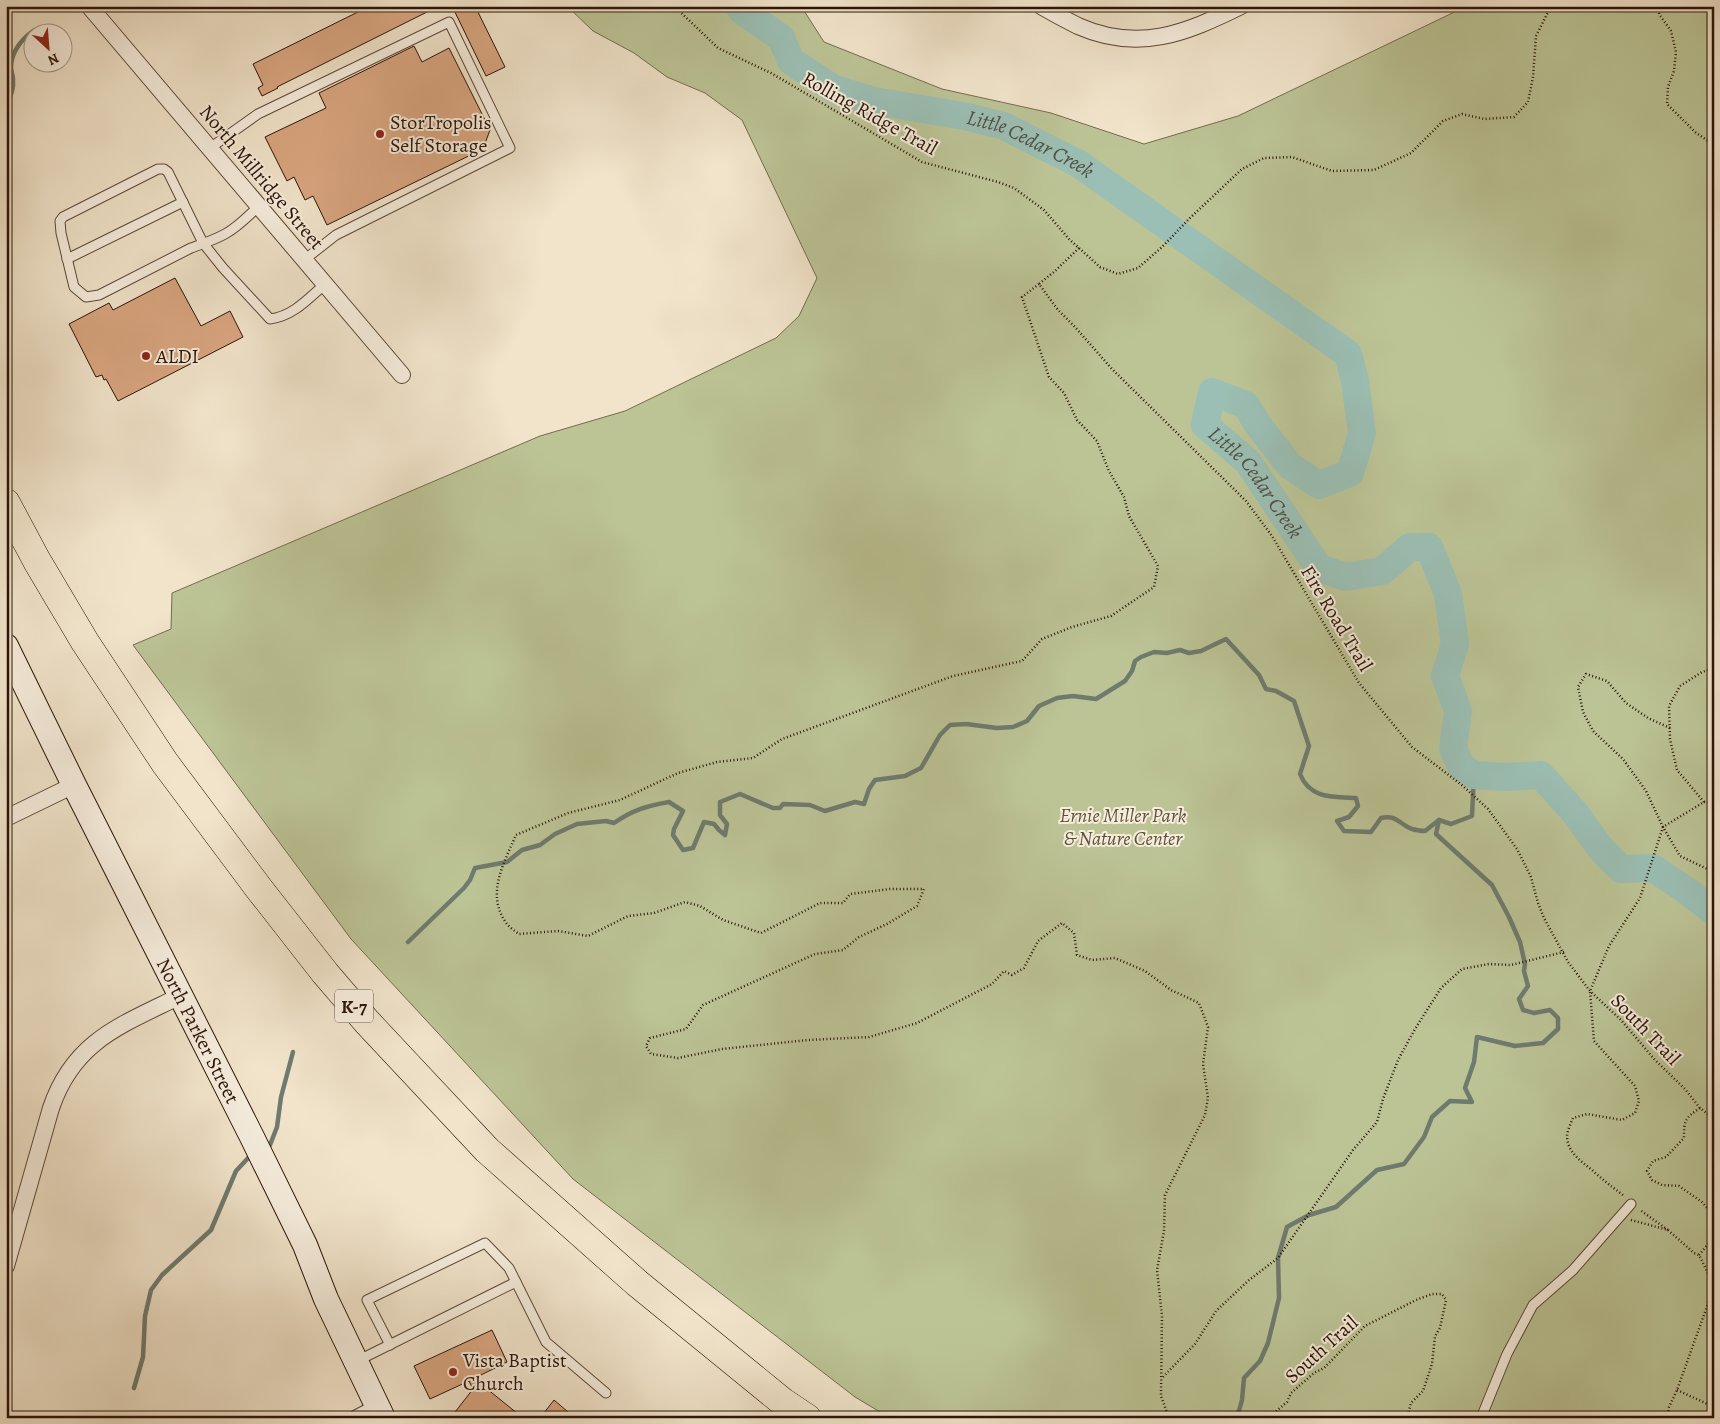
<svg xmlns="http://www.w3.org/2000/svg" width="1720" height="1424" font-family="Alegreya,serif">
<style>
.green{fill:#bcc496;stroke:#746c4f}
.lines{fill:none;stroke-linecap:round;stroke-linejoin:round}
.stream{stroke:#6f7b6f;stroke-width:4.5}
.river{stroke:#9bbfb4;stroke-width:28}
.building{fill:#d8a580;stroke:#2c1408}
.lane-casing{stroke:#5d4839;stroke-width:11}
.street-casing{stroke:#5d4839;stroke-width:18}
.secondary-casing{stroke:#2c1408;stroke-width:26}
.highway-casing{stroke:#2c1408;stroke-width:29}
.path{stroke:#2c1408;stroke-width:2.5;stroke-dasharray:1 2.5;stroke-linecap:butt}
.lane{stroke:#f6eddd;stroke-width:9}
.street{stroke:#f6eddd;stroke-width:16}
.secondary{stroke:#f6eddd;stroke-width:24}
.highway{stroke:#f1e4cb;stroke-width:28}
.poi-dot{fill:#8f2418;stroke:#f6eddd;stroke-width:2}
.labels{text-anchor:middle;stroke-width:4;stroke-linejoin:round;paint-order:stroke}
.shield{fill:#f6eddd;stroke:#695548;stroke-width:1}
.shield-label{font-size:19px;font-weight:bold;fill:#2c1408}
.street-label{font-size:20px;fill:#2c1408;stroke:#f6eddd}
.poi-label{font-size:20px;fill:#2c1408;stroke:#f6eddd;text-anchor:start}
.park-label{font-size:20px;font-style:italic;fill:#5e523a;stroke:#f6eddd}
.water-label{font-size:21px;font-style:italic;fill:#535044;stroke:#f6eddd}
</style>
<rect width="100%" height="100%" fill="#f1e4cb"/>
<filter id="stains"><feTurbulence type="fractalNoise" baseFrequency=".004" numOctaves="4"/><feColorMatrix values="0 0 0 0 .2 0 0 0 0 .09 0 0 0 0 .02 0 0 0 .5 -.17"/></filter>
<radialGradient id="worn" r=".72"><stop offset=".6" stop-color="#630" stop-opacity="0"/><stop offset="1" stop-color="#630" stop-opacity=".3"/></radialGradient>
<polygon class="green" points="567,6 801,6 824,42 942,89 1051,113 1144,144 1238,116 1467,6 1714,6 1714,1418 890,1418 855,1397 573,1179 351,939 133,645 171,629 172,593 540,436 625,411 776,338 799,316 817,278 742,120 705,93 667,77 634,53 593,31"/>
<g class="lines">
<g class="stream">
<path d="M6 105C11 97 14 89 13 79 13 75 11 71 11 67 11 52 22 39 33 31"/>
<path d="M408 942 464 888 470 880 475 868 507 862 522 850 540 845 555 834 577 824 606 821 614 823C633 810 646 806 669 802L683 811 674 829 673 835 683 850 693 848 704 822 714 824 719 830 725 835 727 824 720 815V802L740 794 773 808H780L783 804 810 805 825 811 855 802 864 804 869 789 875 780 905 776 921 768 940 735 950 725 966 724 997 728 1013 727 1027 721 1039 706 1057 698 1073 696 1096 699 1125 681 1132 671 1135 661 1141 657 1154 652 1167 653 1180 650 1189 653 1201 651 1226 639 1259 675 1266 689 1276 691 1294 701 1309 746 1300 774C1310 799 1333 797 1356 798L1358 806 1349 817 1337 821 1344 831 1371 832 1381 818C1397 814 1400 825 1412 829 1416 830 1420 831 1425 831L1439 820 1451 824 1472 816 1474 775"/>
<polyline points="270,1145 277,1127 281,1097 293,1052"/>
<polyline points="134,1388 143,1357 145,1316 151,1290 162,1275 211,1230 236,1171 249,1157"/>
<polyline points="1237,1418 1242,1400 1244,1378 1260,1361 1268,1343 1279,1298 1278,1258 1287,1227 1309,1215 1336,1207 1377,1170 1404,1164 1424,1137 1432,1117 1450,1101 1472,1102 1465,1088 1474,1062 1477,1037 1515,1046 1543,1043 1558,1029 1558,1018 1550,1010 1534,1013 1523,1010 1519,999 1528,986 1524,971 1525,964 1520,942 1509,917 1492,885 1436,834 1439,820"/>
</g>
<path class="river" id="s1" d="M739 6 741 10 781 38 791 61 834 89 874 101 964 116 1004 126 1079 164 1348 354 1355 381 1362 433 1350 473 1319 485 1290 466 1258 425 1246 405 1212 392 1205 425 1248 462 1319 568 1346 577 1382 571 1410 547H1429L1448 594 1455 644 1445 676 1458 711 1453 749 1461 766 1474 775 1506 777 1541 775 1575 813 1601 849 1621 869 1653 868 1690 893 1714 912"/>
</g>
<g class="building">
<polygon points="370,6 429,6 431,10 277,87 278,88 262,96 258,88 263,85 253,64"/>
<polygon points="452,6 475,6 505,67 486,76"/>
<polygon points="414,46 422,62 449,48 490,130 483,149 327,225 313,196 305,200 294,177 287,181 265,137 326,108 319,93"/>
<polygon points="175,278 201,326 230,311 243,337 118,401 106,379 104,380 102,375 96,377 69,324 109,303 113,310"/>
<polygon points="492,1330 507,1362 477,1377 481,1384 523,1418 454,1418 452,1416 473,1389 469,1381 430,1399 414,1366"/>
<polygon points="554,1400 575,1418 540,1418"/>
</g>
<g class="lines">
<defs>
<g id="lane">
<polyline points="210,148 258,114 449,22 510,148 336,235 304,260"/>
<path d="M259 206C248 216 238 227 225 234 214 240 202 244 191 248L99 295 86 297 74 287 61 233 60 221 63 217 158 169H164L168 172 203 243 223 268 270 319C293 316 308 299 324 285"/>
<polyline points="67,259 183,202"/>
<polyline points="390,1345 367,1300 485,1243 509,1268 546,1342 606,1393"/>
<polyline points="357,1361 516,1282"/>
<polyline points="1481,1418 1507,1354 1533,1305 1573,1270 1631,1204"/>
</g>
<g id="street">
<polyline points="89,6 402,375"/>
<path d="M1041 6C1053 13 1066 20 1078 26 1139 53 1186 33 1241 6"/>
<polyline points="6,818 74,785"/>
<path d="M6 1266 51 1108C74 1040 122 1025 182 995"/>
<polyline points="357,1418 378,1407"/>
</g>
<g id="secondary">
<path id="s2" d="M6 646 74 785 252 1137 305 1245 326 1299 383 1418"/>
</g>
<polyline id="highway" points="6,503 37,561 85,642 165,763 260,890 325,973 367,1022 487,1150 637,1283 783,1402 807,1418"/>
</defs>
<use href="#lane" class="lane-casing"/>
<use href="#street" class="street-casing"/>
<use href="#secondary" class="secondary-casing"/>
<use href="#highway" class="highway-casing"/>
<g class="path">
<polyline points="674,6 718,48 771,73 922,162 998,182 1014,188 1044,210 1069,239 1100,267 1118,274 1138,268 1162,247 1190,218 1242,169 1264,158 1292,157 1332,171 1374,170 1411,153 1443,121 1462,114 1484,119 1514,117 1528,102 1533,77 1536,36 1547,14 1556,6"/>
<polyline points="1660,6 1659,14 1671,31 1676,52 1674,71 1668,87 1667,104 1695,132 1714,145"/>
<polyline points="1079,248 1055,271 1039,284 1058,310 1075,327 1112,369 1246,501 1272,536 1359,683 1412,747 1463,786 1488,809 1517,849 1531,877 1538,903 1544,918 1568,962 1590,991 1621,1020 1655,1060 1685,1089 1700,1108 1714,1119"/>
<path d="M1039 284 1022 297 1049 377 1064 393 1077 420 1097 441 1109 471 1124 497 1129 516 1158 566 1154 587 1111 616 1072 627 1042 639 1022 661 953 676 782 739 753 758 717 762 678 773 620 800 568 813 516 835C504 863 485 895 507 924 510 928 515 931 519 934L558 931 588 936 628 916 654 913 685 902 700 906 723 920 761 933 820 903H843L850 894 890 889H924L917 906 887 924 859 937 843 950 815 954 703 1005 686 1029 650 1038 646 1046 651 1054 678 1058 722 1049 808 1040 869 1037 917 1023 992 984 1004 971 1012 975 1024 968 1038 941 1062 923 1074 933 1077 955 1092 960 1115 958 1145 971 1171 990 1199 1003 1208 1027 1203 1064 1208 1098 1205 1115 1165 1195 1164 1231 1157 1270 1162 1316 1161 1396 1169 1418"/>
<polyline points="1670,728 1648,718 1626,703 1607,681 1586,674 1578,687 1583,712 1593,731 1623,759 1646,791 1663,827 1680,856 1714,872"/>
<polyline points="1704,802 1677,770 1670,739 1669,706 1680,686 1702,672 1714,668"/>
<path d="M1700 1108C1685 1118 1684 1120 1684 1138L1666 1157 1653 1161 1647 1171 1652 1180 1662 1185 1679 1186 1702 1202 1714 1216"/>
<path d="M1623 1195C1612 1187 1602 1179 1592 1170 1581 1161 1568 1153 1567 1137 1567 1131 1571 1123 1573 1118L1587 1114 1622 1120 1635 1113 1639 1101 1635 1086 1594 1041 1590 991 1609 946 1640 898 1663 827 1704 802 1714 803"/>
<polyline points="1631,1220 1668,1230 1640,1210"/>
<polyline points="1668,1230 1694,1253 1699,1255 1714,1285"/>
<polyline points="1699,1255 1714,1237"/>
<polyline points="1163,1377 1195,1344 1216,1311 1249,1280 1278,1258 1353,1150 1377,1122 1383,1099 1398,1060 1415,1029 1441,988 1462,969 1489,964 1511,965 1564,952"/>
<polyline points="1677,1390 1714,1407"/>
<polyline points="1268,1418 1287,1402 1291,1393 1314,1373 1324,1368 1365,1326 1416,1300 1432,1294 1442,1294 1446,1300 1440,1328 1435,1336 1432,1364 1423,1391 1411,1403 1407,1418"/>
<polyline points="1667,1418 1669,1407 1677,1390 1714,1287"/>
</g>
<use href="#lane" class="lane"/>
<use href="#street" class="street"/>
<use href="#secondary" class="secondary"/>
<use href="#highway" class="highway"/>
</g>
<g class="poi-dot">
<circle cx="380" cy="134" r="5"/>
<circle cx="146" cy="356" r="5"/>
<circle cx="453" cy="1372" r="5"/>
</g>
<g class="labels">
<rect class="shield" x="335" y="989.5" width="38" height="33" rx="4"/>
<g class="shield-label">
<text x="354" y="1013">K-7</text>
</g>
<g class="street-label">
<text transform="translate(870 113) rotate(29)" y="7">Rolling Ridge Trail</text>
<text transform="translate(262 177) rotate(50)" y="7">North Millridge Street</text>
<text transform="translate(1337 618) rotate(59)" y="7">Fire Road Trail</text>
<text transform="translate(1646 1029) rotate(46)" y="7">South Trail</text>
<text dy="7" stroke="none"><textPath href="#s2" startOffset="430">North Parker Street</textPath></text>
<text transform="translate(1321 1349) rotate(-42)" y="7">South Trail</text>
</g>
<g class="poi-label">
<text x="390" y="129">StorTropolis<tspan x="390" dy="23">Self Storage</tspan></text>
<text x="156" y="363">ALDI</text>
<text x="463" y="1367">Vista Baptist<tspan x="463" dy="23">Church</tspan></text>
</g>
<g class="park-label">
<text x="1123" y="822">Ernie Miller Park<tspan x="1123" dy="23">&amp; Nature Center</tspan></text>
</g>
<g class="water-label">
<text dy="7" stroke="none"><textPath href="#s1" startOffset="335">Little Cedar Creek</textPath></text>
<text dy="7" stroke="none"><textPath href="#s1" startOffset="1130">Little Cedar Creek</textPath></text>
</g>
</g>
<rect width="1720" height="1424" fill="none" stroke="#f1e4cb" stroke-width="25"/>
<rect x="8" y="8" width="1705" height="1409" fill="none" stroke="#2c1408" stroke-width="2.5"/>
<rect x="12" y="12" width="1695" height="1399" fill="none" stroke="#2c1408"/>
<g transform="translate(48 48) rotate(154)"><circle r="24" fill="#f6eddd" stroke="#a59688"/>
<path d="M0-4L9 19L0 12L-9 19Z" fill="#8f2418"/>
<text y="-8" font-size="14" font-weight="bold" text-anchor="middle" fill="#2c1408">N</text>
</g>
<rect width="100%" height="100%" filter="url(#stains)"/>
<rect width="100%" height="100%" fill="url(#worn)"/>
</svg>
